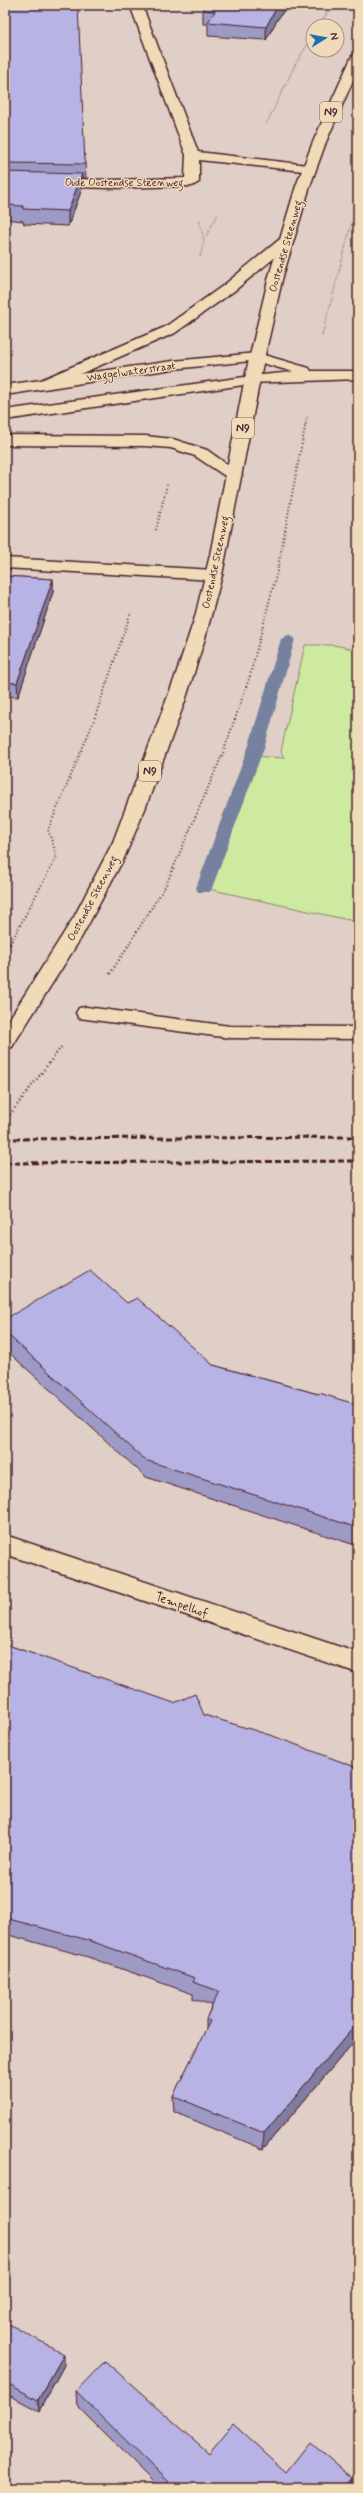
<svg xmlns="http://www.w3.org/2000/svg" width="363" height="2493" font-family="Mynerve,sans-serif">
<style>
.green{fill:#ceeaa1;stroke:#8c8466}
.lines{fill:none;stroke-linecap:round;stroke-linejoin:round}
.stream{fill:#75819f;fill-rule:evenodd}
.lane-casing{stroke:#4a1f2b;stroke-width:3}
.street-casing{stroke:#4a1f2b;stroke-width:3}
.secondary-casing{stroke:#4a1f2b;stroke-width:3}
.primary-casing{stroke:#4a1f2b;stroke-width:3}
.path-far2{stroke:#4a1f2b;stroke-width:1.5;stroke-dasharray:0.5 2;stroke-linecap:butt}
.path-far1{stroke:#4a1f2b;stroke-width:2;stroke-dasharray:1 2.5;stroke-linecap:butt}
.path{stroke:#4a1f2b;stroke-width:2.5;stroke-dasharray:1 3;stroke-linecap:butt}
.lane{fill:#f0dbb9;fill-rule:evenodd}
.street{fill:#f0dbb9;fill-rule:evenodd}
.secondary{fill:#f0dbb9;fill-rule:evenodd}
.primary{fill:#f0dbb9;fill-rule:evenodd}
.rail{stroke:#4a1f2b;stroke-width:3;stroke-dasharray:6 3;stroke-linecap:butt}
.wall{fill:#9d9ac5;stroke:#4a1f2b}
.shaded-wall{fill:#807da0;stroke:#4a1f2b}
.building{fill:#b7b3e5;stroke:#4a1f2b}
.labels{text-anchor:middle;stroke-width:3;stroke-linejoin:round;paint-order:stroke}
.far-street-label{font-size:11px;fill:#4a1f2b;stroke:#f0dbb9}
.shield{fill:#f0dbb9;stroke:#7c5756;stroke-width:1}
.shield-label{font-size:12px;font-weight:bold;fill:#4a1f2b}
.street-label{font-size:13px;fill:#4a1f2b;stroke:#f0dbb9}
</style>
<rect width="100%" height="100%" fill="#dfcfc6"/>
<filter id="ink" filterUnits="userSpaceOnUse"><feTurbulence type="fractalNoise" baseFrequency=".025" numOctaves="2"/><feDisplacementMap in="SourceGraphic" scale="8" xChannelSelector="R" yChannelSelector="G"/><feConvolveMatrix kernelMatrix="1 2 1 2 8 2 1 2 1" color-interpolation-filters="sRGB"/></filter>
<g filter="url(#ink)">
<polygon class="green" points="305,645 334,645 358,650 358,922 204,888 252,756 284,758 281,751"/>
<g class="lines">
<polygon class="stream" points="288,635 295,639 265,745 212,888 210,892 198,892 196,888 249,745 281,639"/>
<defs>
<polygon id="lane" points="5,558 214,570 220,571 222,575 220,579 214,580 5,568"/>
<g id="street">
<polygon points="130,5 142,5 198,152 308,165 315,169 313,172 199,160 199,182 192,186 110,188 5,185 5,177 110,180 185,178 186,155"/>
<polygon points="257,353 309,368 311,371 358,371 358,379 247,383 245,380 252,376 293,372 252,360 250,357 252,354"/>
<polygon points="86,1007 230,1026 358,1027 358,1039 230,1038 79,1018 76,1013 79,1008"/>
<polygon points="5,1535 358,1653 358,1673 5,1554"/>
</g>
<g id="secondary">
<polygon points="285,238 290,239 292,242 290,245 234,291 175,333 80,374 173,361 257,353 262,354 264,357 262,360 173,369 5,395 5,385 41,380 165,327 224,285 280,239"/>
<polygon points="252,376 259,380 257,383 5,420 5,410"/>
<polygon points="5,435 145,436 173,439 207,450 242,475 240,478 228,478 195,456 171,448 145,446 5,445"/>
</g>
<polygon id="primary" points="358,52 358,69 326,142 310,186 283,276 262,368 222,575 205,638 185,701 145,809 124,858 81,938 15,1042 12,1047 5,1049 5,1026 74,917 113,842 174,680 195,617 210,555 247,368 269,276 296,186 313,142 352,56"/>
</defs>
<use href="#lane" class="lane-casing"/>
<use href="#street" class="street-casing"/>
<use href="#secondary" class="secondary-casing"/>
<use href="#primary" class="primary-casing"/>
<g class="path-far2">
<polyline points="319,26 332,5"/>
<polyline points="267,123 296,63 313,36"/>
<polyline points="199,220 204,240"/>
<polyline points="200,257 204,240 218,214"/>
<polyline points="322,336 358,199"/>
</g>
<g class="path-far1">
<polyline points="156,530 167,485"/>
<polyline points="10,944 57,856 48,830 93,723 131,612"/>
<polyline points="129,944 166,885 223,753 249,679 277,572 307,417"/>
</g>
<g class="path">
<polyline points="5,952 10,943"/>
<polyline points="110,974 130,943"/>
<polyline points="5,1121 62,1046"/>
</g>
<use href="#lane" class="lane"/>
<use href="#street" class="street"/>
<use href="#secondary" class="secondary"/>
<use href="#primary" class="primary"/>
<g class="rail">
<polyline points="5,1139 358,1137"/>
<polyline points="5,1163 358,1161"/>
</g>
</g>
<g class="wall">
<polygon points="5,5 85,164 86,178 82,178 82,189 68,226 24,224 23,221 5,219"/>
<polygon points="206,5 288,5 277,20 266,40 208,36 208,24 203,24 203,10"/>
<polygon points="5,576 53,579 53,592 18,697 5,696"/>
<polygon points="127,1303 213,1365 358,1405 358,1546 146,1477 5,1349 5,1319"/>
<polygon points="5,1644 204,1715 358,1768 358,2037 263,2149 174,2112 173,2096 206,2030 206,2019 212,2005 193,1999 193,1994 88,1957 5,1934"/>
<polygon points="5,2322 64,2365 39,2411 5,2393"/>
<polygon points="76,2391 209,2453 286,2472 352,2478 351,2488 159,2488 77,2406"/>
</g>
<g class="shaded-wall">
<polygon points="278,5 288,5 277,20 266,40 266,27"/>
<polygon points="82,174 82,189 68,226 68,211"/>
<polygon points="53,579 53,592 18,697 17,683"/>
<polygon points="358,2022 358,2037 263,2149 264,2133"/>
<polygon points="64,2354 64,2365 39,2411 38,2400"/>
<polygon points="352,2478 351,2488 344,2488"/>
</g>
<g class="building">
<polygon points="5,5 78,5 85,164 5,163"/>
<polygon points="206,5 278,5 266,27 208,22 215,11 203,10"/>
<polygon points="5,172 82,174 68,211 23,209 23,206 5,205"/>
<polygon points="5,576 53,579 17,683 5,682"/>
<polygon points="90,1270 127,1303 137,1298 213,1365 318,1394 319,1393 358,1405 358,1528 145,1460 5,1332 5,1319"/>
<polygon points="5,1644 174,1703 195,1694 204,1715 273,1736 358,1768 358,2022 264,2133 173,2096 210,2021 206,2019 219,1991 193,1982 195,1978 88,1940 5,1918"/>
<polygon points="5,2322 64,2354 38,2400 5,2382"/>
<polygon points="105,2361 209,2453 233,2424 286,2472 310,2442 352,2478 344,2488 174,2488 76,2391"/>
</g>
</g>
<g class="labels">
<g class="far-street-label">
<text x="124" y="186">Oude Oostendse Steenweg</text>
<text transform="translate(285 246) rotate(-74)" y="4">Oostendse Steenweg</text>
<text transform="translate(131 371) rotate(-8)" y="4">Waggelwaterstraat</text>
<text transform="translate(215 562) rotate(-78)" y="4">Oostendse Steenweg</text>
<text transform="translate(92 898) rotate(-62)" y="4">Oostendse Steenweg</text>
</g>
<g class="shield">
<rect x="320" y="102" width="22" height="20" rx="3"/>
<rect x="232" y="418" width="22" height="20" rx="3"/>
<rect x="139" y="761" width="22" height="20" rx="3"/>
</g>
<g class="shield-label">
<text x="331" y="116">N9</text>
<text x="243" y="432">N9</text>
<text x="150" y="775">N9</text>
</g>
<g class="street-label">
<text transform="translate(182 1604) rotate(19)" y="5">Tempelhof</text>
</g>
</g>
<rect width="363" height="2493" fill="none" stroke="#f0dbb9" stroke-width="20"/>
<rect x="10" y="10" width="343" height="2473" fill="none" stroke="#4a1f2b" stroke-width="1.5" filter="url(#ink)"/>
<g transform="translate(325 38) rotate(79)"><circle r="19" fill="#f0dbb9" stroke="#ae9080"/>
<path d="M0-3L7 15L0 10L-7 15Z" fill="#1f6fb2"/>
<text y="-6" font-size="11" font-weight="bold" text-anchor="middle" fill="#4a1f2b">N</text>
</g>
</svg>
